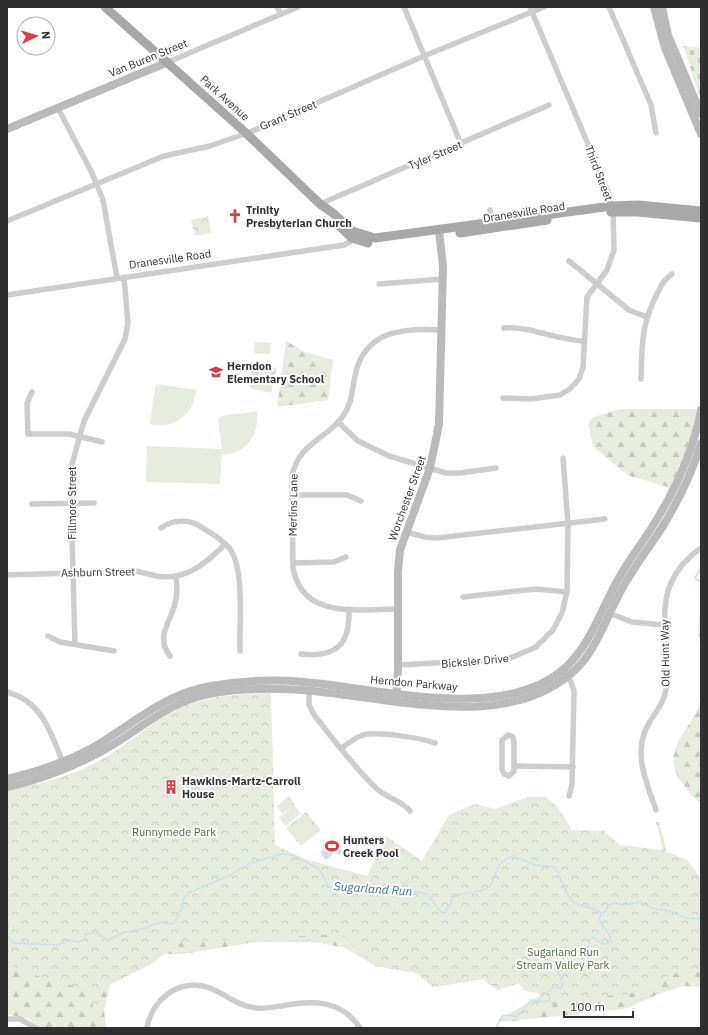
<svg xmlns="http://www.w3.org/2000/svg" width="708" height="1035" font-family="'IBM Plex Sans',sans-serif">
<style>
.forest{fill:url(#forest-firs)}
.cemetery{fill:url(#cemetery-stones)}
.park{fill:url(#park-crowns)}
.pitch{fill:#e6eddf}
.water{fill:#ccdfec}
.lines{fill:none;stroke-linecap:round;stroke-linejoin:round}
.stream{stroke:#ccdfec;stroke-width:1.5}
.street{stroke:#cdcdcd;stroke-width:5.5}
.secondary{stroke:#bababa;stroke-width:8}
.primary{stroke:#a8a8a8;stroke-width:9}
.labels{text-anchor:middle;stroke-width:4;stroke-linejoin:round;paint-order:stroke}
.street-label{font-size:11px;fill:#303030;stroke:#fff}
.poi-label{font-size:11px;font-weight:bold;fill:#303030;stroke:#fff;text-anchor:start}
.park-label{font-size:11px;fill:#526b3f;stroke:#fff}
.water-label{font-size:12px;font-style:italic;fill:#406f91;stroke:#fff}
</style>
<defs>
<pattern id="forest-firs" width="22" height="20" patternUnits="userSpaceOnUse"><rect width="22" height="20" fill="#e6eddf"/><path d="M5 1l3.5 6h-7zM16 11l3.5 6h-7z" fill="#c6ccc0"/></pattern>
<pattern id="cemetery-stones" width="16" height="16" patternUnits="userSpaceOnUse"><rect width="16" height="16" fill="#e6eddf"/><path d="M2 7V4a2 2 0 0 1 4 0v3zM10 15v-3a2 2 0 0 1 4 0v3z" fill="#c6ccc0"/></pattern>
<pattern id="park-crowns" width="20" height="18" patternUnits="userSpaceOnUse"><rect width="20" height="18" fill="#e6eddf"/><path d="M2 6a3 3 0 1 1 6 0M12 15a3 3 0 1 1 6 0" fill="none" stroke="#c6ccc0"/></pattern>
</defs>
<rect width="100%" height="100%" fill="#fff"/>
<g class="forest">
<polygon points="286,341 305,352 333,360 328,400 277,407"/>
<polygon points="621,409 697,409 687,450 670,490 665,486 627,475 593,446 588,424 593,417"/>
<polygon points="701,609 701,655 698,626"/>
<path d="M701 695V803C691 797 687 790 680 780 658 746 698 727 701 695Z"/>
<polygon points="701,910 701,987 684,986 658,994 628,1008 600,1012 499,1022 500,1019 540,996 539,993 525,991 519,983 497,990 483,979 433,987 417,973 375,966 345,948 315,942 255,942 184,954 165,954 110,984 104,1010 106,1028 40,1028 27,1018 8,1015 7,941 276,926 700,912"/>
</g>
<path class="cemetery" d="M683 46 701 48V99C694 82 690 64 683 46Z"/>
<g class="park">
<polygon points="208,216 211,233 195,236 191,220"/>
<polygon points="253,365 277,368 271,393 250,388"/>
<path d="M271 693 275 845 305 859 367 876 386 836 422 861 449 815 475 804 495 809 528 797H545L557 806 572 830 604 831 620 845 663 850 656 822H659L667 852 687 860 701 878V973L692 970 681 971 627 995 582 997 557 1002 517 1021H499L500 1019 540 996 539 993 526 991 519 983 498 990 484 979 433 987 417 973 375 966 342 934 182 942 151 964 102 989 96 1009 93 1010 91 992 84 991 63 982 41 977 7 964V790C35 784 63 779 89 766 114 754 135 737 157 721 190 697 232 694 271 693Z"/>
<polygon points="289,796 295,804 282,814 277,806"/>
<polygon points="306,812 321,830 301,846 286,828"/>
</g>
<g class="pitch">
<polygon points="255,342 271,343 270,354 254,353"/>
<path d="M158 384 196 390C194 414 175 430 150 424L155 387Z"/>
<path d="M257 411C259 434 248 453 223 455L218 420 221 416Z"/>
<polygon points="147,446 222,449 220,484 146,482"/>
<polygon points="294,805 301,813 286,826 279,818"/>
<polygon points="305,816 310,822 297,833 292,827"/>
<polygon points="311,824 316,830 303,841 299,835"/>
</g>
<polygon class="water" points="333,841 343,852 339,855 335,852 326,860 320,852"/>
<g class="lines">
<g class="stream">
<polyline points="701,568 695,578 701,582"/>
<polyline points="701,605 701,608"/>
<polyline points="701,749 699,766 701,766"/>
<polyline points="7,922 8,926 7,934"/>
<path d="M7 936 13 943 57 945 71 940 78 942 83 940 86 934C98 930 99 936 108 940L125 932 137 931 160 922 167 924 174 923 182 909 183 900 188 893 231 875 246 865 280 854 293 855 319 869 329 887H368L418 892 428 895 441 912 445 913 451 903 452 898C462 891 474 894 486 889 498 883 490 864 513 856L535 865 555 867C560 876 567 899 575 903 585 909 591 905 601 913L605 912 609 905 615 903 625 905 640 902 652 908 669 911 686 918 701 919"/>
<path d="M496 1028 502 1016 508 1015 517 1017 531 1000 544 1002 550 1000 549 991 552 988H561L563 984 557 969 560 966C571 964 578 968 591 966L592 961 586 956 590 939 593 937 601 943 605 944 610 941V936L599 920 601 913"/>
</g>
<g class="street">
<polyline points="277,7 281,14"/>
<polyline points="404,7 461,144"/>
<polyline points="609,7 651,105 656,133"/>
<polyline points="168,62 298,7"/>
<polyline points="58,108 92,173 103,200 117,278"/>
<polyline points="320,204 549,105"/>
<polyline points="490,210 493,222"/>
<polyline points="7,221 164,156 210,146 250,132 424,56 544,7"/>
<polyline points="569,261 629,310 647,317"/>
<polyline points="379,284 443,279"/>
<polyline points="7,295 344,245 350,242 352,236"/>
<path d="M504 328C531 326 555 340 584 341"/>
<path d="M641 379C642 345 641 325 657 294 661 286 664 279 672 274"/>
<polyline points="32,392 27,403 28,434 69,434 102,442"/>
<polyline points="503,398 531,399 560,395 571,388 579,379 583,367 587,297 607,270 614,250 613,212 607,189 530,7"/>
<polyline points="338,422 358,441 389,456 446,473 460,473 496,468"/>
<polyline points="292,495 347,495 361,501"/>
<polyline points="32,504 94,503"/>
<path d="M161 528C173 519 189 519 201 527 211 533 223 540 230 549 245 570 239 625 240 651"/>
<polyline points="406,532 425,537 436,538 605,519"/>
<polyline points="293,563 334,562 346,557"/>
<path d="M7 575 135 571C142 572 148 574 156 576 185 581 206 564 225 544"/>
<polyline points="463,597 536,589 567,592"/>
<path d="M398 609C359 609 302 620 293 568L292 475C300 442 326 440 343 416 352 404 352 390 355 376 364 330 403 328 441 330"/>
<polyline points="609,613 632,622 664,625"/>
<polyline points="48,636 60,642 114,651"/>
<polyline points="75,644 71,503 72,464 84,421 125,339 128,323 124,277"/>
<path d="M301 654C337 658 350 644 349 609"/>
<path d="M170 656C155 637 170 623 175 604 178 595 177 585 176 576"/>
<polyline points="398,665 508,659 536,647 553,630 562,613 567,592 568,523 563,458"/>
<polyline points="565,673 571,682 574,691 572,784 569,796"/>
<path d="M309 689V705L315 716C334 740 353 766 375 787 385 798 402 800 410 811"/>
<path d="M7 692C42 701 51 733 63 763"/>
<polygon points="508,735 513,737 514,742 514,771 509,776 504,774 502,769 502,740"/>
<path d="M342 748C348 743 355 738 363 735 377 731 421 738 435 743"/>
<polyline points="514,766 573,767"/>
<path d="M656 810C646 781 632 752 649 723 656 711 665 702 666 688 672 634 645 588 701 548"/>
<polyline points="7,1019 20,1019 36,1028"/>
<path d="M147 1028C152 998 182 976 212 989 227 995 240 1007 257 1008 265 1009 273 1007 281 1006 311 1000 341 999 360 1028"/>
</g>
<g class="secondary">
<polyline points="654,7 665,48 701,134"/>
<polyline points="662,7 668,35 701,114"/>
<polyline points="7,129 168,62"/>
<polyline points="396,699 398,670 398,571 400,550 430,468 439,424 443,267 439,230"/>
<path d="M7 779C36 772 64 763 90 749 132 726 162 694 211 686 241 681 274 679 304 682 379 688 505 724 566 667 592 643 602 606 620 576 630 558 643 542 654 524 676 489 693 451 701 410"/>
<path d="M7 787C44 779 78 765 111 746 146 725 171 700 214 693 249 687 287 688 322 692 402 700 516 732 579 666 599 644 608 613 623 587 634 567 648 549 661 529 678 502 692 473 701 443"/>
</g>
<g class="primary">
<polyline points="105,7 246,133 320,204 333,213 352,231 375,238 612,206 638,205 701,211"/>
<polyline points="611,212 637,212 701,218"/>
<polyline points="336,223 352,238 368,243"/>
<polyline points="460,233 547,220"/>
</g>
</g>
<defs>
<symbol id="church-bare" viewBox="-9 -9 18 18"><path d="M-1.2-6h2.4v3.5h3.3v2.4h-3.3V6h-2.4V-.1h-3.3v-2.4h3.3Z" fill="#e03a42" stroke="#fff" stroke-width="2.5" paint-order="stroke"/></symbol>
<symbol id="school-bare" viewBox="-9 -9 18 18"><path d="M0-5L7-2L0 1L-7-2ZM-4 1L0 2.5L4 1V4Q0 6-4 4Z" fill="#e03a42" stroke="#fff" stroke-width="2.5" paint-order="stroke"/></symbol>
<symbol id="building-bare" viewBox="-9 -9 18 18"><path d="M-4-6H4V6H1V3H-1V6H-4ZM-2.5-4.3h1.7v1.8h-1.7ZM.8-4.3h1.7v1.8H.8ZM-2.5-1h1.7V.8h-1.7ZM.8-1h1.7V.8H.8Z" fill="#e03a42" stroke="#fff" stroke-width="2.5" paint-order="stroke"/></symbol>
<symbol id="stadium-bare" viewBox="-9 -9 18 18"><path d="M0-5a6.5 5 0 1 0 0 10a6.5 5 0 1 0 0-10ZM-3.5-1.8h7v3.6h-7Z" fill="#e03a42" stroke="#fff" stroke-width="2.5" paint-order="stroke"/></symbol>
</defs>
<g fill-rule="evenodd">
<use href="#church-bare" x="225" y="206" width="20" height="20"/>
<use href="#school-bare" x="206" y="362" width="20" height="20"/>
<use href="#building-bare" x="161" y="777" width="20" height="20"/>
<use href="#stadium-bare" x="322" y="836" width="20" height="20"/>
</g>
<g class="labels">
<g class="street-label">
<text transform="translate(148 58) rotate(-22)" y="4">Van Buren Street</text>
<text transform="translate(225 98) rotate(42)" y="4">Park Avenue</text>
<text transform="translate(288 115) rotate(-23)" y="4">Grant Street</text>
<text transform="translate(435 155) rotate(-23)" y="4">Tyler Street</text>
<text transform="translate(599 173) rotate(69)" y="4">Third Street</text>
<text transform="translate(524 212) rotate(-9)" y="4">Dranesville Road</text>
<text transform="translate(170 259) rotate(-8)" y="4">Dranesville Road</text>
<text transform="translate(407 498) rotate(-70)" y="4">Worchester Street</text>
<text transform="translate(72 503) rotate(-90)" y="4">Fillmore Street</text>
<text transform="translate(293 505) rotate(-89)" y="4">Merlins Lane</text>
<text transform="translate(98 572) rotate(-1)" y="4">Ashburn Street</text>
<text transform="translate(665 653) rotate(-91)" y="4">Old Hunt Way</text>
<text transform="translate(475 661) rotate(-5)" y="4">Bicksler Drive</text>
<text transform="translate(414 683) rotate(5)" y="4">Herndon Parkway</text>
</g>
<g class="poi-label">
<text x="246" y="214">Trinity<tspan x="246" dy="13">Presbyterian Church</tspan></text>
<text x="227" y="370">Herndon<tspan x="227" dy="13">Elementary School</tspan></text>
<text x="182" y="785">Hawkins-Martz-Carroll<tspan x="182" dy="13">House</tspan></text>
<text x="343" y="844">Hunters<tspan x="343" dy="13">Creek Pool</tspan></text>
</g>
<g class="park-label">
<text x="174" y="836">Runnymede Park</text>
<text x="563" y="956">Sugarland Run<tspan x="563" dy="13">Stream Valley Park</tspan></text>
</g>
<g class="water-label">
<text transform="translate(373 889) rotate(4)" y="4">Sugarland Run</text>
</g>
</g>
<rect width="708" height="1035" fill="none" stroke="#303030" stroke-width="16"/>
<g transform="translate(36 36) rotate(85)"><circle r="19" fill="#ffffff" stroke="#acacac"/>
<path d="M0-3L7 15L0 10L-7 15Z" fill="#e03a42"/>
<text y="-6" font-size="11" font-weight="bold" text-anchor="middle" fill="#303030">N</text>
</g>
<path d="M564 1011v6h69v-6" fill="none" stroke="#303030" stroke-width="2"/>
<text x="570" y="1011" font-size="12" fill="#303030" stroke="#ffffff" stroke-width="3" paint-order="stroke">100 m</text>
</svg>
